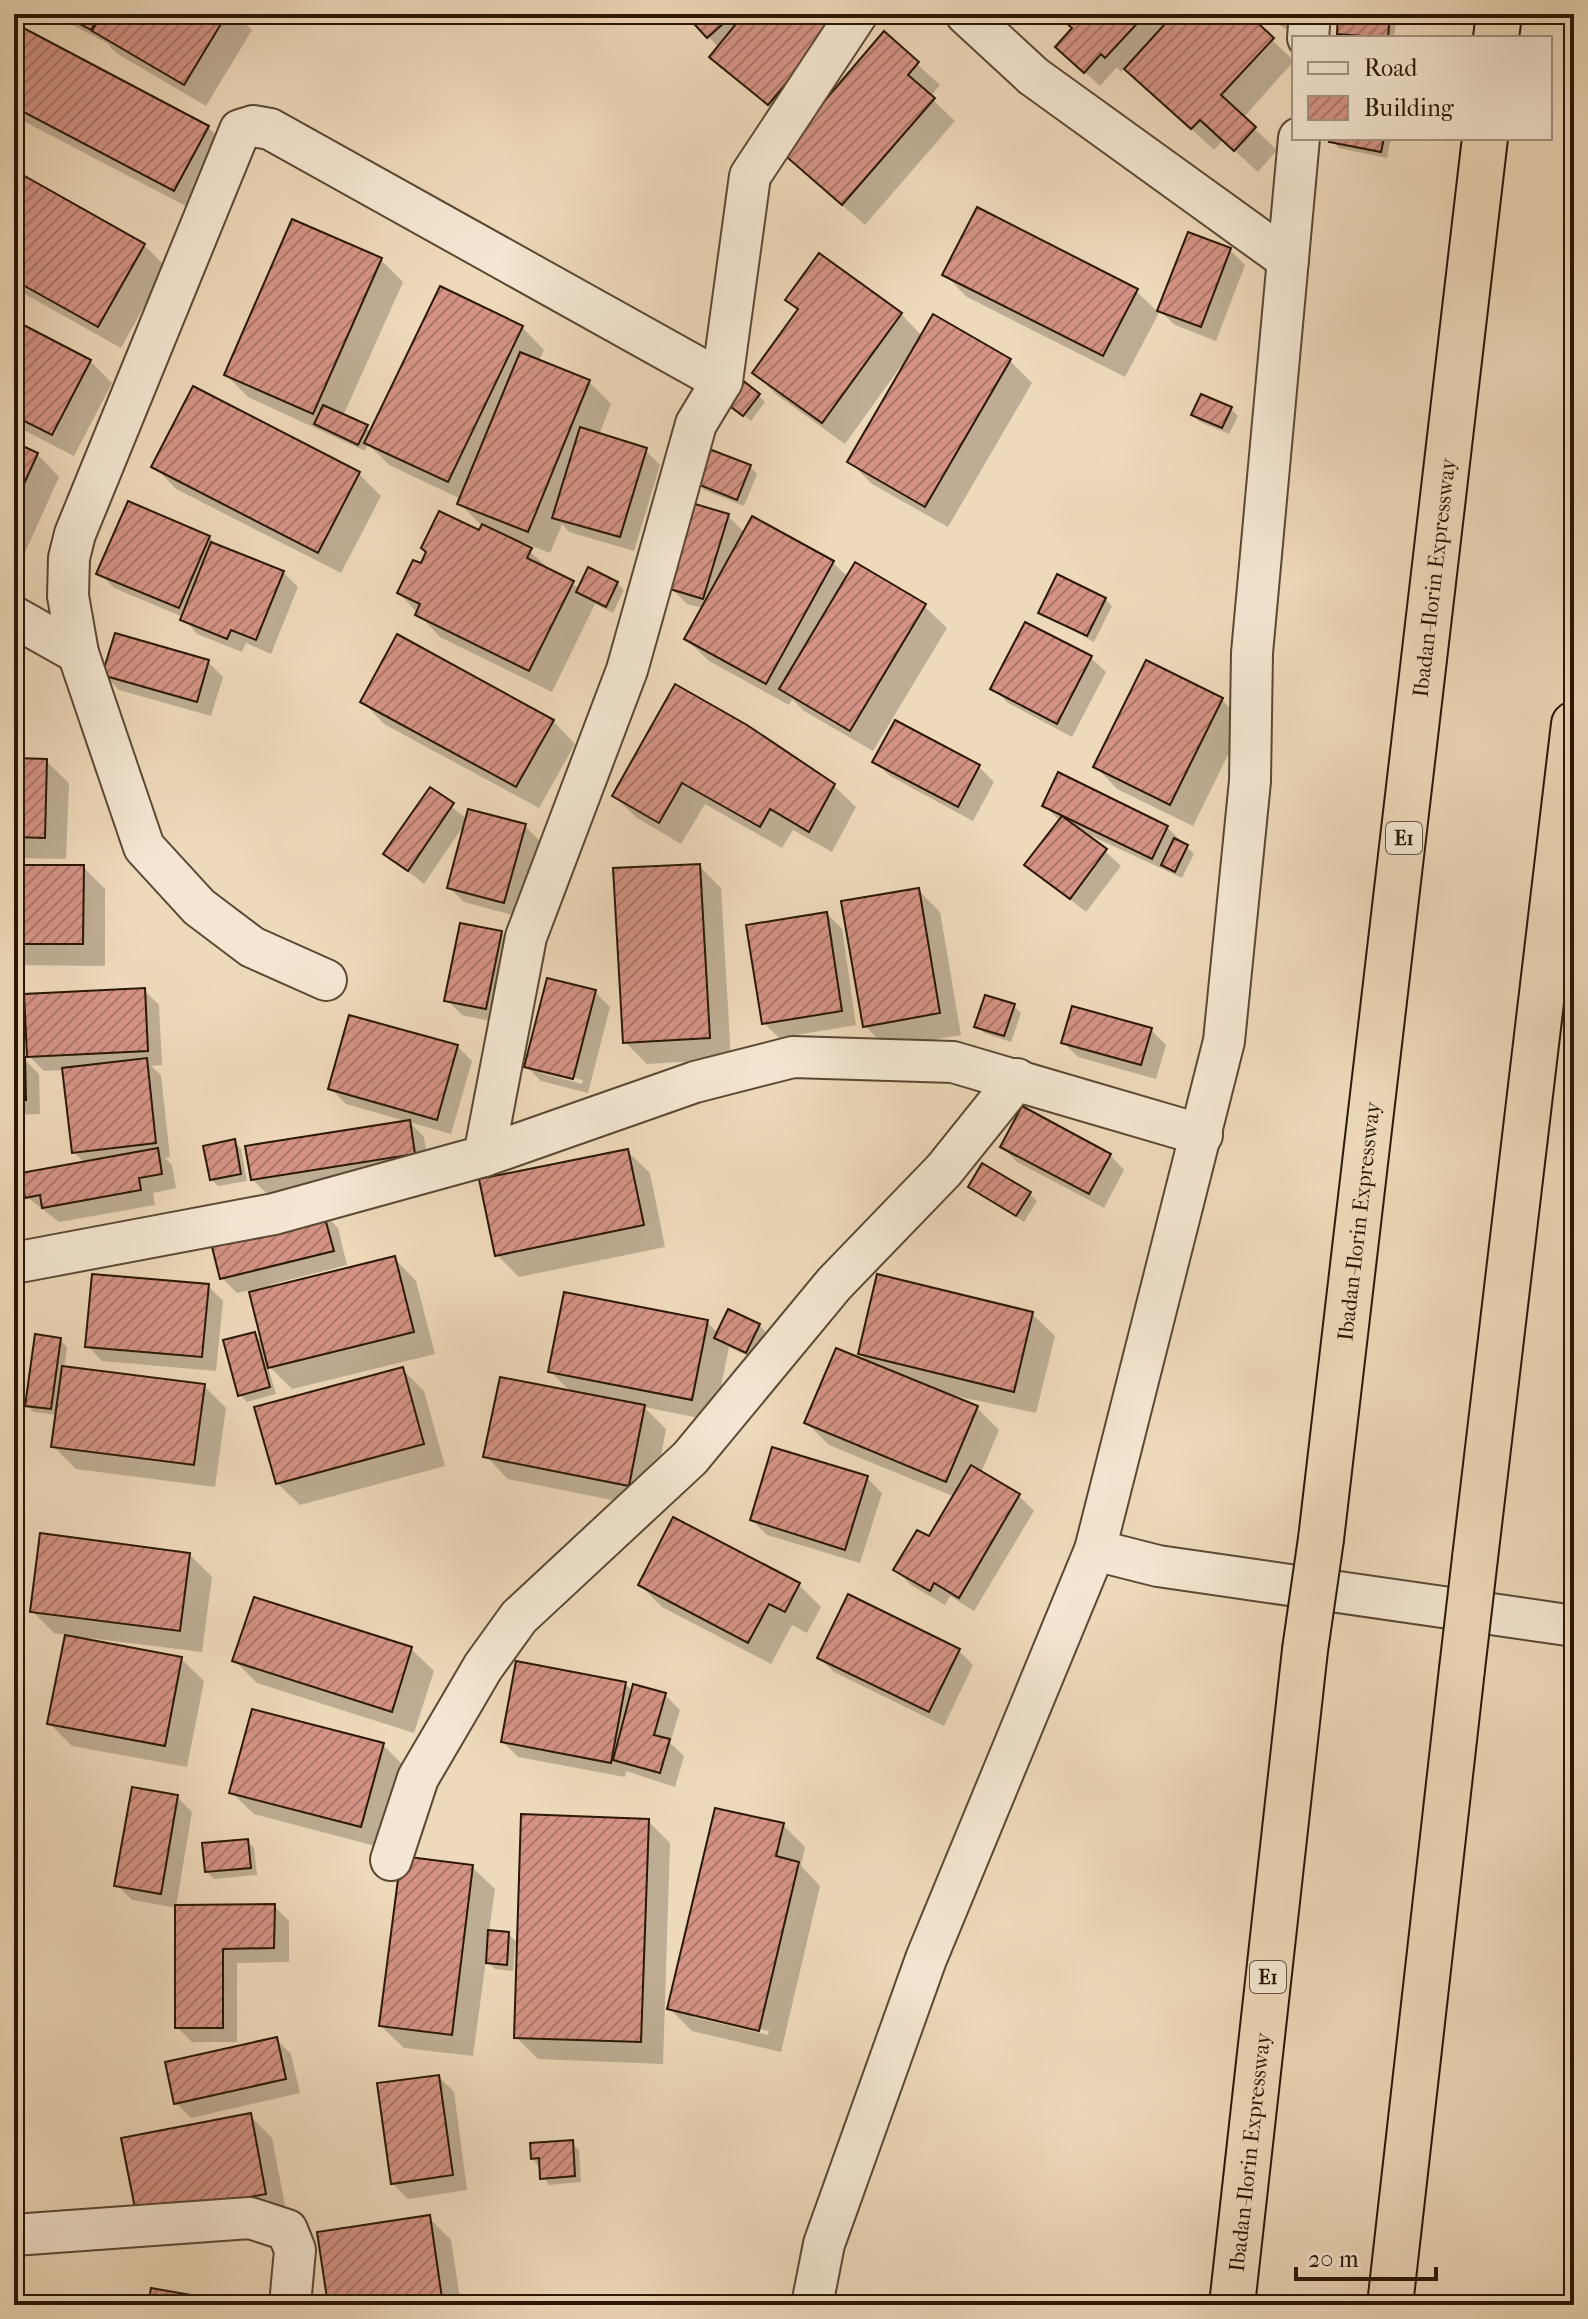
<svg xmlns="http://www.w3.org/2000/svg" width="1588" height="2319" font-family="'IM FELL French Canon',serif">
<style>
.shadow{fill:#0003;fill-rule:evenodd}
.building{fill:url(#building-hatch);stroke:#2a1706;stroke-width:2}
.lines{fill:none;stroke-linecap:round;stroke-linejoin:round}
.minor-casing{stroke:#5b4833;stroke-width:44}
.motorway-casing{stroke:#2a1706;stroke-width:48}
.minor{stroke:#f4e6d2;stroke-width:40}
.motorway{stroke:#eed9ba;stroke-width:44}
.motorway-bridge-casing{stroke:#2a1706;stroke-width:48;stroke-linecap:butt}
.motorway-bridge{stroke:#eed9ba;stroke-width:44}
.labels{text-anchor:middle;stroke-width:8;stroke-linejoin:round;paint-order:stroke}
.shield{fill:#f4e6d2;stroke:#675543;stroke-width:2}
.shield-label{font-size:20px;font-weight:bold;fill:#2a1706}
.street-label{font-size:22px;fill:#2a1706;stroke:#f4e6d2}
</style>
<defs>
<pattern id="building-hatch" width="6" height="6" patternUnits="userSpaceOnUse" patternTransform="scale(2)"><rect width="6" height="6" fill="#d49384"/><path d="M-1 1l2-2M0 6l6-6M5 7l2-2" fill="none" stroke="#ac776a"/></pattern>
</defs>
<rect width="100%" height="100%" fill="#eed9ba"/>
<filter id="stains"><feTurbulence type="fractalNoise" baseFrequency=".0025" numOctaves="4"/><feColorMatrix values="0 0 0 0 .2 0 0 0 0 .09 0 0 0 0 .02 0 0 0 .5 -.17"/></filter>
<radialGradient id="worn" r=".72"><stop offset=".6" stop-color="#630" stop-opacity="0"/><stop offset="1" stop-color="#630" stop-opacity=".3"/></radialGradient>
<g class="shadow">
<polygon points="51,14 236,14 252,30 206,106 116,53 107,43"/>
<polygon points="687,14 734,14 741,21 747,14 815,14 784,118 727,71 719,48"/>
<polygon points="1077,14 1245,14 1294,61 1243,118 1277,150 1258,172 1223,140 1214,150 1125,68 1121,72 1117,67 1100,86 1073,61"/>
<polygon points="1265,14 1304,14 1295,36"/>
<polygon points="1340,14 1397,14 1394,38 1344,38 1339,33"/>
<polygon points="14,25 208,127 230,149 197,212 14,116"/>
<polygon points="884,34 940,85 930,97 955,121 865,225 806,174"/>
<polygon points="1332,138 1391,138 1387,158 1338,148"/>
<polygon points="14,172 144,245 166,267 121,348 14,288"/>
<polygon points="1189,234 1230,250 1245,265 1216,341 1175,325 1160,311 1125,377 967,297 945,275 1136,291 1159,313"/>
<polygon points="381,260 403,282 343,416 372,432 522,327 544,350 539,361 589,382 611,404 599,435 645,450 660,465 634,551 569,532 562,524 550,553 523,542 522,545 553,572 580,589 617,583 624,590 613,613 595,604 552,692 440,637 399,593 422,566 479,532 483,527 459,503 461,499 389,465 368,444 365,451 248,397 226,375"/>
<polygon points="788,300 901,314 922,336 1010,361 1032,383 948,527 872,484 850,462 904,368 901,366 845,444 777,395 754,373 799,311"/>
<polygon points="14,322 90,361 112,383 74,456 14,425"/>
<polygon points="758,395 765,402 751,421 725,401"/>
<polygon points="1231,409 1238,416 1229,434 1200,422 1193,415"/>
<polygon points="14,444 37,454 59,477 14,577"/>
<polygon points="154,466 359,474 381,496 341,573 176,489"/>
<polygon points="750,467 757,474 744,506 704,490 697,483"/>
<polygon points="728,516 745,533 832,562 848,577 924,606 947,628 873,751 804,711 792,699 789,705 709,661 686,639 703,608 687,604 672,589"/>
<polygon points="209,537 219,547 283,572 298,587 271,654 246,643 242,652 197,634 183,617 114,588 99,573"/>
<polygon points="1105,599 1112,606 1094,642 1041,613"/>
<polygon points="1091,658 1106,672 1072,737 1008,703 993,688"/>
<polygon points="208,662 223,677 211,716 119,690 104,675"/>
<polygon points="676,687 833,785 856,807 832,852 793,830 782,848 705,804 681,844 637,818 614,796"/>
<polygon points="1222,700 1244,722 1193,826 1117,789 1095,766"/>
<polygon points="362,701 553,721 575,744 539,808 384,724"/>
<polygon points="14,760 46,761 69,783 66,859 14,858"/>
<polygon points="875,762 979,767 994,782 973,821 890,776"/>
<polygon points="430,790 467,819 525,826 540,841 519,917 464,902 449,887 466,822 424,884 386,854"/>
<polygon points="1044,805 1167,827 1194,854 1182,878 1085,833 1121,866 1086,912 1027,865 1060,821"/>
<polygon points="699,866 721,888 731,1059 647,1064 625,1042"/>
<polygon points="14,867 83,867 105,889 105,966 14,965"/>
<polygon points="918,890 940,912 961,1035 887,1048 865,1026"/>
<polygon points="827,914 842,929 856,1025 779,1038 764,1023"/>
<polygon points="501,932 516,947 500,1023 462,1015 447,1000"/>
<polygon points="144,990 159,1005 162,1065 151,1066 161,1075 170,1157 165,1158 172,1165 176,1188 153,1193 155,1205 59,1222 27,1197 85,1163 74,1152 64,1070 44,1071 29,1056"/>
<path d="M595 992 610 1007 588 1093 541 1081 526 1066ZM541 1069 583 1080 582 1084 541 1073Z"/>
<polygon points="1014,1006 1021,1013 1011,1042 984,1033 977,1026"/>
<polygon points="1151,1030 1166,1045 1156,1079 1078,1057 1063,1042"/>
<polygon points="457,1046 472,1061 451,1134 346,1104 331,1089"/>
<polygon points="14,1059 24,1059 39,1074 40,1114 14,1115"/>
<polygon points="409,1122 424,1137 429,1169 267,1194 252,1179"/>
<polygon points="234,1142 241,1149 247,1181 218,1186 211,1179"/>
<polygon points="1002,1147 1110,1155 1124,1170 1104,1208 1017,1162"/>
<polygon points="627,1151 650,1173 665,1247 519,1277 497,1255"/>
<polygon points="970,1187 1030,1194 1037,1201 1024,1222"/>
<polygon points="323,1213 338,1228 347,1265 269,1285 270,1289 394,1258 416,1281 435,1354 292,1389 267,1364 276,1394 247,1402 240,1395 254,1334 264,1344 250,1290 237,1293 222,1278"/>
<polygon points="208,1286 223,1301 216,1371 102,1361 88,1346"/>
<polygon points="1032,1314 1055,1336 1036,1413 937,1392 977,1408 999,1430 981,1473 1019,1496 1034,1511 974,1611 950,1596 945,1605 911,1585 896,1570 929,1539 955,1497 829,1445 807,1423 870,1364 860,1354"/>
<polygon points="707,1322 718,1333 759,1325 766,1332 753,1358 729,1347 714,1421 644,1407 666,1429 651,1508 508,1479 486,1456 572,1393 550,1371"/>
<polygon points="60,1340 67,1347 64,1368 204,1386 226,1408 215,1487 76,1469 53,1446 58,1415 34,1412 27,1405"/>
<polygon points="402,1369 424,1391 445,1466 300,1505 277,1483"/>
<polygon points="867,1478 882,1493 860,1563 767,1535 752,1520"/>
<polygon points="189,1554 212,1577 202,1652 89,1638 89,1641 181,1659 204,1681 187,1767 72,1746 50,1724 67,1635 54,1633 32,1611"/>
<polygon points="640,1585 799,1585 821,1607 807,1633 792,1625 771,1664 662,1607"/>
<polygon points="411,1649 434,1671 414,1733 257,1683 235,1661"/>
<polygon points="958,1650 973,1665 944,1726 834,1672 819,1657"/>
<polygon points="625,1684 633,1691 665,1695 680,1710 670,1743 684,1756 675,1787 626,1771 625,1777 518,1757 503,1742"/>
<polygon points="383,1745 405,1767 383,1848 254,1814 231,1792"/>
<polygon points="177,1797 192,1812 176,1907 274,1906 289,1921 289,1962 237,1963 237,2042 192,2042 177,2027 177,1908 132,1900 117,1885"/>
<polygon points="648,1821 670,1843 663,2064 538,2059 516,2037 519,1947 515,1946 513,1971 495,1969 486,1960 473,2056 404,2048 381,2026 472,1867 495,1889 489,1932 508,1934 519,1944"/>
<path d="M783 1825 805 1847 801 1866 820 1886 781 2052 692 2031 670 2009ZM693 2013 769 2031 768 2035 693 2017Z"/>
<polygon points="247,1841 254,1848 257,1875 214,1879 207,1872"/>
<polygon points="276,2039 291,2054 300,2093 191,2118 176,2103"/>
<polygon points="439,2077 454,2092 467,2190 408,2199 393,2184"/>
<polygon points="250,2116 272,2138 287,2216 161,2239"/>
<polygon points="572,2143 579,2150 581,2182 549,2185 533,2158"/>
<polygon points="429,2218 451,2240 461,2305 330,2305"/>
</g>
<g class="building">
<polygon points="61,14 100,14 91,30"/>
<polygon points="102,14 227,14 184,85 92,31"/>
<polygon points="685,14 734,14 707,38"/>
<polygon points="744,14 819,14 834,26 768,105 709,57"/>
<polygon points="1074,14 1146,14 1105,58 1101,54 1084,73 1055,47 1072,28 1066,23"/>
<polygon points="1174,14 1248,14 1274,38 1221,95 1256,127 1234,151 1200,120 1191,129 1124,69"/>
<polygon points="1338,14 1390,14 1388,38 1337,34"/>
<polygon points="14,23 209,126 174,191 14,107"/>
<polygon points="884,31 919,62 908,75 935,98 842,205 781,152"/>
<polygon points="1330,138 1384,138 1381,152 1329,142"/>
<polygon points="14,170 145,244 98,327 14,280"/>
<polygon points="977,207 1138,289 1103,356 942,275"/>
<polygon points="292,219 382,258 313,414 224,375"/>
<polygon points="1188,232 1231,248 1201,327 1157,311"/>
<polygon points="819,253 902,313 822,423 752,373 798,309 785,300"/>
<polygon points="440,286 523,326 448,482 364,443"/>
<polygon points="933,314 1011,359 925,507 847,462"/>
<polygon points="14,320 91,360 52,435 14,416"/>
<polygon points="520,352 590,380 528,532 457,504"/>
<polygon points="732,372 760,394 743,416 715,395"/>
<polygon points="193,386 360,472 318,553 151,467"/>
<polygon points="1201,394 1232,407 1222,428 1191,415"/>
<polygon points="323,405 368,425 358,445 314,424"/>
<polygon points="580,427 647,448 620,537 552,518"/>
<polygon points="14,442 38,453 14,506"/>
<polygon points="709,449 751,465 737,500 695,483"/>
<polygon points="128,501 210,536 179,608 96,574"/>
<polygon points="695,504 729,514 703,599 670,589"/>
<polygon points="439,511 479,530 482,524 532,548 527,558 574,581 529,671 415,615 420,604 397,593 413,560 421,563 426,552 421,548"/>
<polygon points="752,516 834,561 766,684 684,639"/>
<polygon points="211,542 284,571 256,640 231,630 227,639 180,620"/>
<polygon points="855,562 926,604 850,731 779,689"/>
<polygon points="588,567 618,582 606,607 576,592"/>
<polygon points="1057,574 1106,598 1087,636 1038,613"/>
<polygon points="1025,622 1092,656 1057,724 990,689"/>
<polygon points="115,633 209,660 197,702 102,675"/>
<polygon points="397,634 554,720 516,787 360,702"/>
<polygon points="1146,660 1223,698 1170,805 1093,767"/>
<polygon points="675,684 747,725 835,784 809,832 770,809 760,827 682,783 659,823 612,796"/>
<polygon points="895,720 980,765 958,807 872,762"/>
<polygon points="14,758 47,759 45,838 14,837"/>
<polygon points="1058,772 1168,826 1152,859 1042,806"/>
<polygon points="430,787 454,803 408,871 383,854"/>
<polygon points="468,809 526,824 504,903 447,888"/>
<polygon points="1062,816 1107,849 1070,899 1024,865"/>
<polygon points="1174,838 1188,845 1175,872 1161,865"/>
<polygon points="700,864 710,1038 623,1043 613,868"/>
<polygon points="14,865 84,865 83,944 14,944"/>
<polygon points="919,888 940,1013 863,1027 841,901"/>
<polygon points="827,912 842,1011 762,1024 746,925"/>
<polygon points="460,923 502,931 486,1009 444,1001"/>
<polygon points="547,978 596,990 573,1079 524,1067"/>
<polygon points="145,988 148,1051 27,1057 24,994"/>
<polygon points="985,995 1015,1004 1004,1036 974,1027"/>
<polygon points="1072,1006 1152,1028 1141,1065 1061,1043"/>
<polygon points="349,1015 458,1045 437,1120 328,1089"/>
<polygon points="14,1057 25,1057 26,1100 14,1100"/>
<polygon points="147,1058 156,1143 72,1153 62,1068"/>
<polygon points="1022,1106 1111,1154 1089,1194 1000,1147"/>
<polygon points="410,1120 415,1154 251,1180 245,1146"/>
<polygon points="235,1139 241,1174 210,1180 203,1146"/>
<polygon points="158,1148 162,1174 139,1178 141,1190 42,1208 40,1195 25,1198 21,1173"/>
<polygon points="628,1149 644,1225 495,1256 479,1179"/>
<polygon points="982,1163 1031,1192 1016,1216 968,1187"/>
<polygon points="323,1211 334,1251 220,1279 210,1239"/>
<polygon points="395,1256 414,1332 268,1368 249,1292"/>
<polygon points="92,1274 209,1284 202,1357 85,1347"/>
<polygon points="877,1274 1033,1312 1014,1392 858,1354"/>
<polygon points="564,1292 708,1320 692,1400 548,1372"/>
<polygon points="728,1309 760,1324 746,1353 714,1338"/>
<polygon points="255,1332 270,1387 238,1396 223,1340"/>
<polygon points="35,1334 61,1338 51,1409 25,1406"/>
<polygon points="836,1348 978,1406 946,1482 804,1423"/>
<polygon points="62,1366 205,1384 194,1465 51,1447"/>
<polygon points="403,1367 424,1444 276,1484 254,1407"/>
<polygon points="500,1377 645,1405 629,1486 483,1457"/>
<polygon points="772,1447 868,1476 845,1550 750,1520"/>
<polygon points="971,1465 1020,1494 959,1598 934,1583 930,1591 893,1570 917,1530 929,1536"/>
<polygon points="673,1517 800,1583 785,1612 769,1604 748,1643 638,1585"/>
<polygon points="40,1533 190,1553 180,1631 30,1612"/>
<polygon points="848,1594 960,1649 929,1712 817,1658"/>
<polygon points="254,1597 412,1647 392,1712 232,1661"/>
<polygon points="65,1635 182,1657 165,1746 47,1724"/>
<polygon points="516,1661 626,1682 611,1763 501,1742"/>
<polygon points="633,1684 666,1693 654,1735 670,1739 660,1773 613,1760"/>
<polygon points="252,1709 384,1743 361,1827 229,1793"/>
<polygon points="132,1787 178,1795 161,1894 114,1886"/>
<polygon points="715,1808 784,1823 776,1856 799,1862 759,2031 667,2009"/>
<polygon points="521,1814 649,1819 641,2042 514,2038"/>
<polygon points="248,1839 251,1868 205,1872 202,1843"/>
<polygon points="401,1856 473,1865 452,2035 379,2026"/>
<polygon points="275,1904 274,1948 223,1949 223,2028 175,2028 175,1905"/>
<polygon points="488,1930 509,1932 507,1965 486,1963"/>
<polygon points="277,2037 286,2079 174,2104 165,2062"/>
<polygon points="439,2075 453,2175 391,2184 377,2083"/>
<polygon points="251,2113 266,2194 137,2218 121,2138"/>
<polygon points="573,2140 575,2176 540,2179 539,2158 531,2159 530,2143"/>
<polygon points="430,2215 443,2305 328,2305 317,2232"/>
<polygon points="151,2288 237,2303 236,2305 148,2305"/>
</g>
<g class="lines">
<defs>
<g id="minor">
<polyline points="966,14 1033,76 1288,260"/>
<polyline points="1308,38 1310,14"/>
<polyline points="14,617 78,653"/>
<polyline points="326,980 252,947 199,907 144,847 78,653 68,596 69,558 75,534 240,130 253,126 270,129 722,381"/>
<polyline points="484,1156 526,937 627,670 696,424 722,381 750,176 857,14"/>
<polyline points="14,1263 274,1214 484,1156 695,1082 793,1057 953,1062 1202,1135"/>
<polyline points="1095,1550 1158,1566 1574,1626"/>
<polyline points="391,1860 418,1778 483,1667 519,1617 690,1458 834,1284 944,1170 1017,1079"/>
<polyline points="14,2235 250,2218 287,2230 295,2250 290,2305"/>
<polyline points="812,2305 824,2244 926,1959 1095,1550 1224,1041 1250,781 1252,653 1299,138"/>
</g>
<g id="motorway">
<polyline points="1496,38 1499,14"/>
<path id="s1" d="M1321 1539 1485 138"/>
<polyline points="1475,1558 1574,724"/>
<path id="s2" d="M1232 2305 1305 1650"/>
<polyline points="1390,2305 1462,1669"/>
</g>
</defs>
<use href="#minor" class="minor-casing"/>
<use href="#motorway" class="motorway-casing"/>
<use href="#minor" class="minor"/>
<use href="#motorway" class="motorway"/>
<defs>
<g id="motorway-bridge">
<polyline points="1305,1650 1321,1539"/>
<polyline points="1462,1669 1475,1558"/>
</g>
</defs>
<use href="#motorway-bridge" class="motorway-bridge-casing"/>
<use href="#motorway-bridge" class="motorway-bridge"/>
</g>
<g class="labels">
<g class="shield">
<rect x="1386" y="822" width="36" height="32" rx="6"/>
<rect x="1250" y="1961" width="36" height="32" rx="6"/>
</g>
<g class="shield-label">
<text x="1404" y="845">E1</text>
<text x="1268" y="1984">E1</text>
</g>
<g class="street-label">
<text dy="8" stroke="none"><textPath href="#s1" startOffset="968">Ibadan-Ilorin Expressway</textPath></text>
<text dy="8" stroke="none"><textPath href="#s1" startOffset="320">Ibadan-Ilorin Expressway</textPath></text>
<text dy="8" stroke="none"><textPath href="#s2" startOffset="154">Ibadan-Ilorin Expressway</textPath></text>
</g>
</g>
<rect width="1588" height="2319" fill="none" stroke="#eed9ba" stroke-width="48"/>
<rect x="16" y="16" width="1556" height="2287" fill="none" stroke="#2a1706" stroke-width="4"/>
<rect x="24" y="24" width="1540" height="2271" fill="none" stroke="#2a1706" stroke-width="2"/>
<rect x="1292" y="36" width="260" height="104" fill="#f4e6d2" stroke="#a39380" stroke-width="2"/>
<rect x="1308" y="62" width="40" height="12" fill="#f4e6d2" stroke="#a39380" stroke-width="2"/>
<text x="1364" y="76" font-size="24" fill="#2a1706">Road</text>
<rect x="1308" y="96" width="40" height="24" fill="url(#building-hatch)" stroke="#a39380" stroke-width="2"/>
<text x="1364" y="116" font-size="24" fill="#2a1706">Building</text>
<path d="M1296 2267v12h140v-12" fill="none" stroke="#2a1706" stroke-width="4"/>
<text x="1308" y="2267" font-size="24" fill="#2a1706" stroke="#f4e6d2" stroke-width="6" paint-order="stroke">20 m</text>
<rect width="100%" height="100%" filter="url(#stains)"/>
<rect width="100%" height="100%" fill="url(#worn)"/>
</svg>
